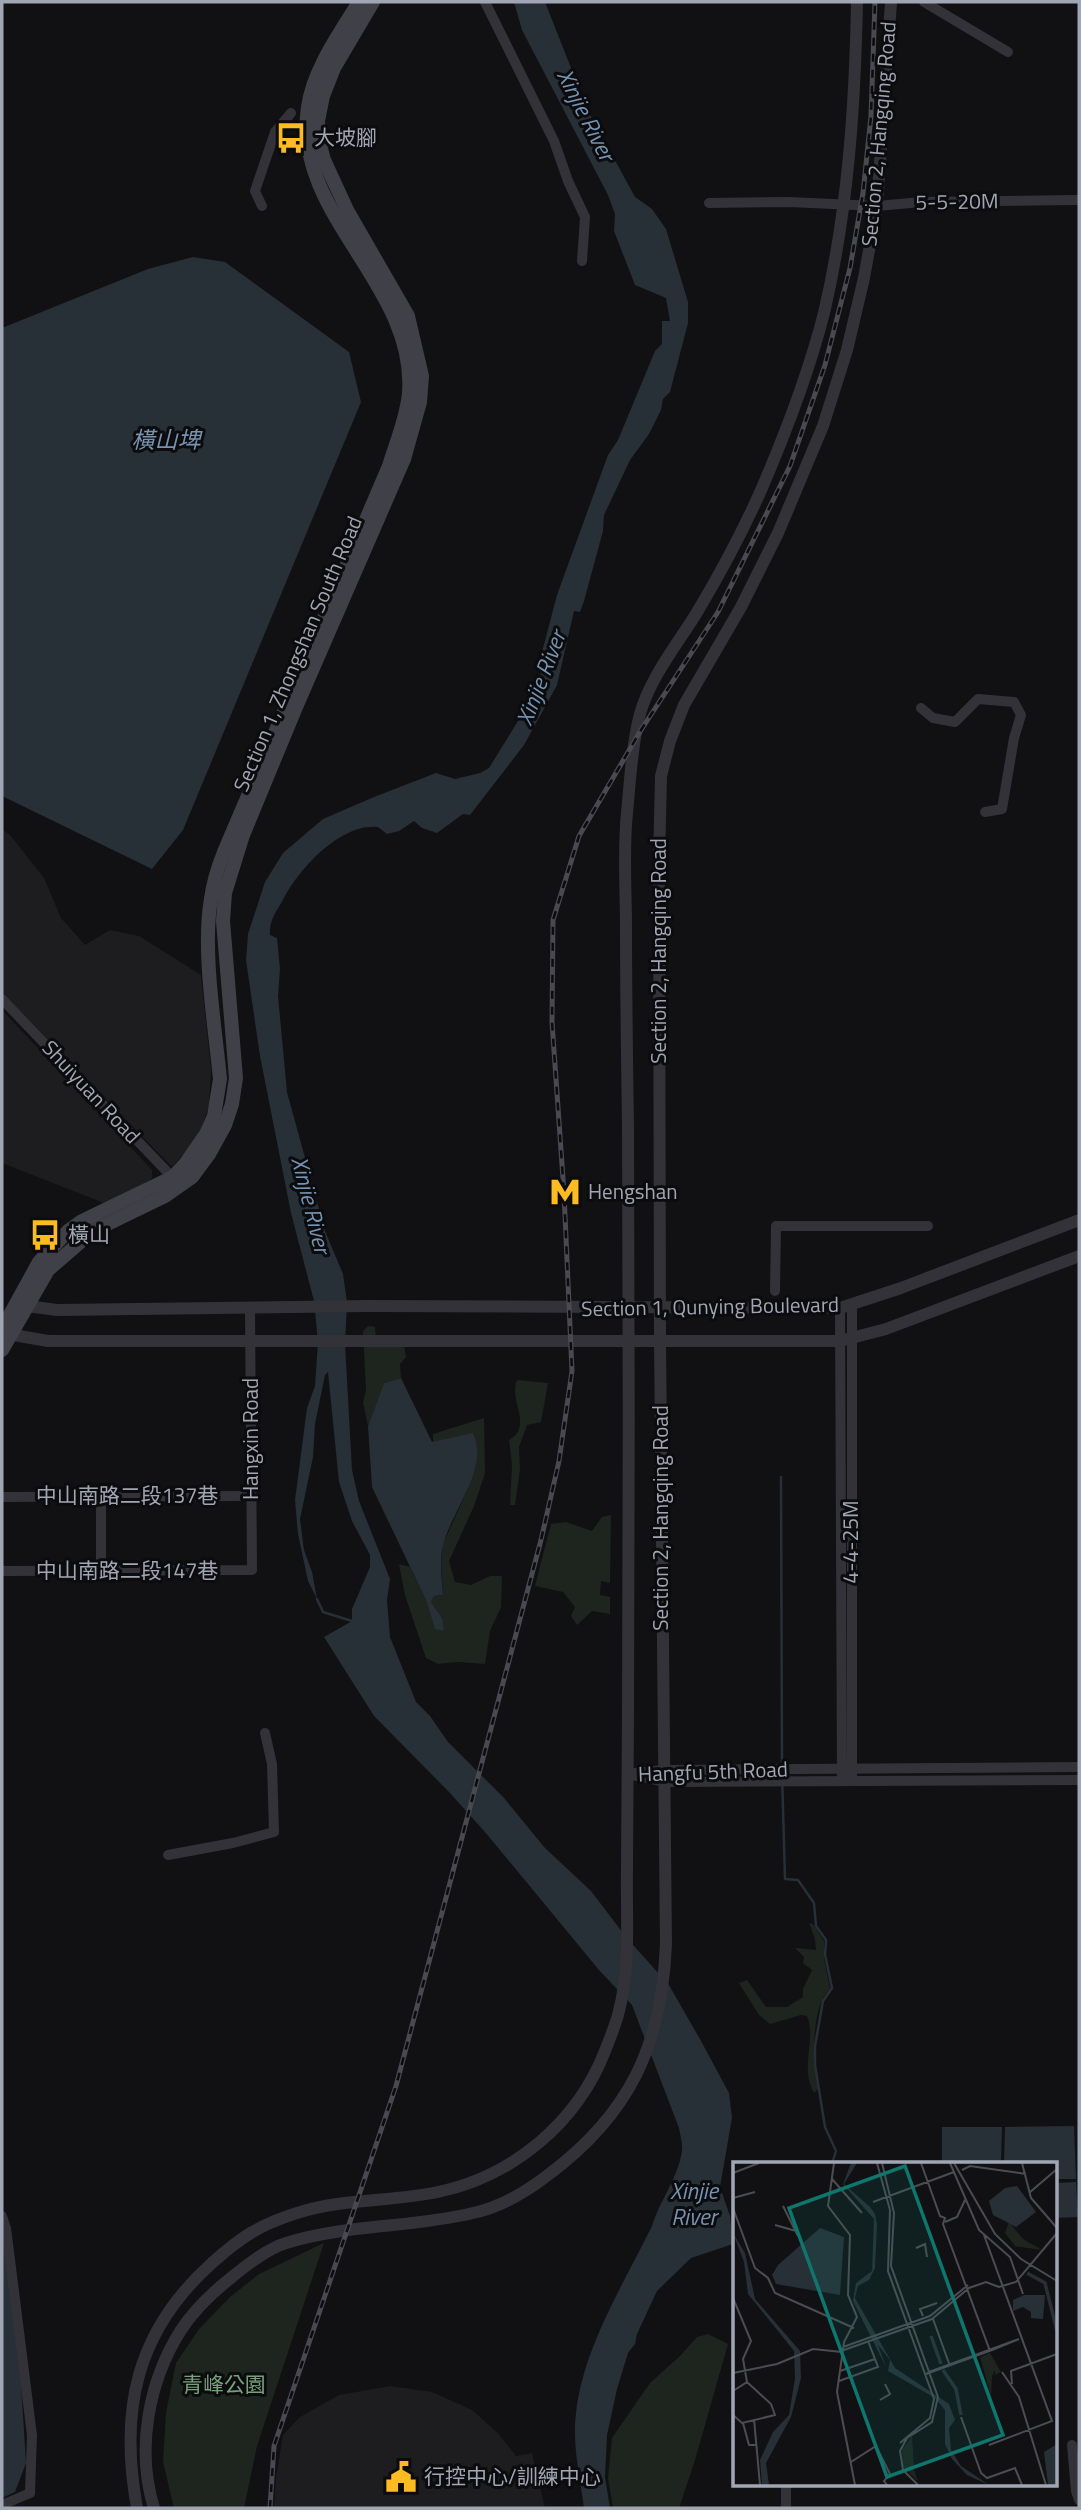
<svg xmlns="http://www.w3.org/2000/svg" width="1081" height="2510" font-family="'Titillium Web','Noto Sans TC',sans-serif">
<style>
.built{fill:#1d1d20}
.green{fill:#1d251e}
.water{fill:#272f37}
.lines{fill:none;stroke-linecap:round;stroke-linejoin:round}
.stream{stroke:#272f37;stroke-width:2.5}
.minor{stroke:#323238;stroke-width:10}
.tertiary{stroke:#323238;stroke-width:12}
.secondary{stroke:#404148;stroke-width:14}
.rail-casing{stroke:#494a51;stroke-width:5}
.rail{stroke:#0c0c0e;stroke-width:2.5;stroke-dasharray:8;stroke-linecap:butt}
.labels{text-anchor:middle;stroke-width:6;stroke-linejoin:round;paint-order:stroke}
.street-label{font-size:21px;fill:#a1a6b4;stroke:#0c0c0e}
.poi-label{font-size:21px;fill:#a1a6b4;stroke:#0c0c0e;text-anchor:start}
.park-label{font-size:21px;fill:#77a17b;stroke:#0c0c0e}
.water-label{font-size:23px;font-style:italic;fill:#7693b2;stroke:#0c0c0e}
.inset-river{fill:none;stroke:#272f37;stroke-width:3.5}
.inset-road{fill:none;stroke:#4b4d53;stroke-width:2}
.view{fill:#0f766e;fill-opacity:0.15;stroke:#0f766e;stroke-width:3.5}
.inset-edge{fill:none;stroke:#a1a6b4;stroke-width:3.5}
</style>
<rect width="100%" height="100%" fill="#111113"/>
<g class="built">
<polygon points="2,829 10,835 44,878 61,918 85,945 110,930 139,936 201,975 211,1069 209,1106 197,1139 172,1167 2,992"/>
<polygon points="2,1010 152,1170 152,1178 145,1186 104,1203 2,1163"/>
<polygon points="390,2386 432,2392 472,2410 498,2433 516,2456 532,2453 545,2508 274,2508 276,2477 283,2435 300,2417 339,2395"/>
</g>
<g class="green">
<polygon points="368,1326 375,1327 376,1340 404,1345 406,1357 400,1364 401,1378 384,1383 368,1426 363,1402 366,1391 363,1331"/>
<path d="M517 1380 548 1383 541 1422 527 1425 519 1447 520 1469 515 1505H510L512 1465 509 1440C534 1426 508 1400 517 1380Z"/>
<polygon points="484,1418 485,1473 474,1506 449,1561 455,1582 471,1585 490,1576 502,1576 501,1607 490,1631 485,1664 458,1662 438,1664 426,1658 405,1595 399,1564 410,1567 426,1600 435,1628 442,1618 431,1602 434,1596 443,1595 441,1563 443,1544 468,1489 433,1442 433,1434"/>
<polygon points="611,1515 610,1583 601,1581 600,1595 610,1597 610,1614 592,1611 577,1625 571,1616 575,1607 563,1592 535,1586 551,1524 566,1522 592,1531 602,1517"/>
<path d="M809 1923 813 1924 824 1941V1959L830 1989C810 2007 813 2064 818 2089L814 2093C799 2066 817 2039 807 2016L801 2015 770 2024 759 2015 739 1983 747 1980 766 2007H787L803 1997V1989L812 1970 803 1963 804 1957 795 1948 816 1950 815 1939Z"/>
<polygon points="324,2243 257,2446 244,2508 174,2508 163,2462 166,2413 176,2363 199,2329 230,2297 259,2274"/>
<polygon points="708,2334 728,2344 695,2460 679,2508 613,2508 608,2478 612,2438 650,2383 680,2356 697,2337"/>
</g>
<g class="water">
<path d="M514 2H545L588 111 635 197 652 209 666 229 688 302V323L670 392 663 399 661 410 649 434 630 460 604 515 603 531 584 601 580 612 574 611 557 685 524 745 470 815 463 814 437 833 422 828 414 821 399 831 387 834 378 827C340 823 298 870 283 900 276 912 269 920 270 935L277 938 280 969 278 996 287 1092 325 1231 343 1274 347 1302 345 1344 352 1470 359 1501 390 1579 387 1600 390 1637 416 1702 430 1716 448 1742 504 1798 545 1848 591 1891 626 1937 669 1985 701 2041 729 2093 732 2118 720 2187 730 2216 733 2244 691 2258 657 2291 637 2334 635 2344 628 2353 617 2389 607 2435 605 2477 610 2508H584C580 2477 572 2444 576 2413 583 2348 624 2283 652 2226 660 2200 678 2178 682 2151 683 2144 680 2135 679 2128L632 2005 599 1970 485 1832 449 1792 374 1716 324 1637 352 1621V1609L370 1567V1555L352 1521 339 1482 328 1372 325 1375 315 1424 313 1457 300 1519 304 1550 312 1572 317 1599 308 1581 298 1534 295 1500 307 1408 315 1386 318 1342 314 1301 291 1213 260 1056 246 960 248 934 265 882 283 853 323 819 374 797 436 773 455 779 480 773 489 768 526 708 548 656 542 652 557 595 608 455 618 440 655 351 662 344V321H670L666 298 635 285 614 231 615 214 608 195 522 30Z"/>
<polygon points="193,257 225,262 349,352 361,402 183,830 152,869 2,796 2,328 148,269"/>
<path d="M401 1378 432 1442 473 1433C490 1469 450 1513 443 1546 439 1562 442 1579 443 1595L434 1596 431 1602 442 1618 444 1631 435 1629 426 1600 372 1487 368 1426 384 1383Z"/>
<polygon points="1074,2126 1076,2179 1055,2179 1055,2164 1004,2163 1005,2127"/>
<polygon points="942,2127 1002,2127 1001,2163 942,2163"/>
<polygon points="1076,2182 1078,2217 1055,2218 1055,2183"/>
<polygon points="2,2229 21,2384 26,2463 15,2492 2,2498"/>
</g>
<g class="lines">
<g class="stream">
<polyline points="781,1477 782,1766"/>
<polyline points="317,1599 323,1612 352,1621"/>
<polyline points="782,1773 785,1879 798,1880 814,1903 816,1926 826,1940 825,1955 832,1988 823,2001 815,2046 815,2065 825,2127 836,2151 832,2164"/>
</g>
<g class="minor">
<polyline points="485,2 554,141 568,181 585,217 582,261"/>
<polyline points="924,2 1008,52"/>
<polyline points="709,203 789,202 877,206 922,202 1079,200"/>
<polyline points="262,206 255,191 275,132 291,113"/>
<polyline points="921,708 933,718 955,722 978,699 1014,702 1021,715 1014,738 1002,809 985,812"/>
<polyline points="2,999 175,1180"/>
<polyline points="775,1291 776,1226 928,1226"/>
<polyline points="840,1308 842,1780"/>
<polyline points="2,1497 251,1496"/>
<polyline points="101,1497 101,1571"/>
<polyline points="2,1571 252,1570 250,1307"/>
<polyline points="635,1773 663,1770 1079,1767"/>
<polyline points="628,1774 666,1782 1079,1780"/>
<polyline points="852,1780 852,1304"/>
<polyline points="168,1855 233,1843 274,1832 272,1764 265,1733"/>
<polyline points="2,2216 6,2228 32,2435 30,2493 2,2505"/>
<polyline points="1072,2445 1076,2491 1079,2500"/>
<polyline points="786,2484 786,2508"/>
</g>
<g class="tertiary">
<polyline points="19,1305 57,1310 367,1306 840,1308 901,1288 1079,1220"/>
<polyline points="2,1333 48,1341 840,1341 886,1329 1079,1256"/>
<path d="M137 2508C119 2410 136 2331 212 2263 241 2237 259 2225 297 2213 343 2198 391 2202 438 2192 513 2176 577 2123 605 2051 610 2038 616 2024 619 2011 631 1965 626 1915 627 1869 627 1816 628 1764 628 1712 629 1517 629 1322 628 1127 627 1060 626 993 626 927 626 889 623 850 627 813 630 781 632 745 640 714 650 678 676 646 696 614 720 574 743 531 762 488 786 432 809 372 824 313 848 211 855 106 857 2"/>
<path d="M154 2508C136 2450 148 2382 181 2330 194 2310 213 2292 232 2277 247 2265 267 2249 286 2243 347 2224 411 2228 473 2213 501 2207 526 2192 548 2175 630 2114 662 2045 666 1944L660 1340 659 862 661 776 670 741 684 705 741 607 778 533 823 426 847 350 864 278 877 206 891 2"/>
</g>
<g class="secondary">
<path d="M2 1329 39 1262 68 1231 82 1221 173 1177 186 1163 206 1134 214 1116 220 1079C215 1026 202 950 211 899 213 883 218 867 224 852L389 466C396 443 407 417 409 393 417 284 292 215 308 107 313 70 340 33 359 2"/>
<polyline points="2,1350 48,1270 93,1231 165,1196 192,1177 209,1154 225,1125 232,1104 236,1078 223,921 225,893 243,835 296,707 404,459 420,402 422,376 408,316 347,210 324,160 320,145 318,121 323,96 334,68 373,2"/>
</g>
<defs>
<polyline id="rail" points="270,2508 274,2446 396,2086 541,1540 559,1461 572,1371 564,1193 552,1022 553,920 579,836 641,730 718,612 790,466 825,365 850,268 863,193 871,116 875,2"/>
</defs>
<use href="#rail" class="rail-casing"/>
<use href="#rail" class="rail"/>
</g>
<defs>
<symbol id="bus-bare" viewBox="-9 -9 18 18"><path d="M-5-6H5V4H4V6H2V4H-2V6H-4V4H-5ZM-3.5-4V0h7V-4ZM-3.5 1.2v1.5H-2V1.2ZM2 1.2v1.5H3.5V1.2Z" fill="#fcbb20" stroke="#0c0c0e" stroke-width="2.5" paint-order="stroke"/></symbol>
<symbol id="metro-bare" viewBox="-9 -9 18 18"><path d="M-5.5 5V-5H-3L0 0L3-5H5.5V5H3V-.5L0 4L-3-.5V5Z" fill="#fcbb20" stroke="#0c0c0e" stroke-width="2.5" paint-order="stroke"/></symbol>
<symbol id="civic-bare" viewBox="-9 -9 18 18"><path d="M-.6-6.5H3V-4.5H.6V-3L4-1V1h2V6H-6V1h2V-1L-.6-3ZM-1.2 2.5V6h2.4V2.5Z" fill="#fcbb20" stroke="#0c0c0e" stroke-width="2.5" paint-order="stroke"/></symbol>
</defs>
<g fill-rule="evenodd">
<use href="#bus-bare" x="269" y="116" width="44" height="44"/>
<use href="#metro-bare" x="543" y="1170" width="44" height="44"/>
<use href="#bus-bare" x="23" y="1213" width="44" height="44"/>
<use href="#civic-bare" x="379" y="2455" width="44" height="44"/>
</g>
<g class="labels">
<g class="street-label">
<text transform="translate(879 134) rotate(-85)" y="7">Section 2, Hangqing Road</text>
<text transform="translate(957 202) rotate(-1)" y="7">5-5-20M</text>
<text transform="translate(298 654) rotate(-67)" y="7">Section 1, Zhongshan South Road</text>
<text transform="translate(659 951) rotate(-90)" y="7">Section 2, Hangqing Road</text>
<text transform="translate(91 1092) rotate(47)" y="7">Shuiyuan Road</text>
<text transform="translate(710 1307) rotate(-1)" y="7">Section 1, Qunying Boulevard</text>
<text transform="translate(251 1439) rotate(-90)" y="7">Hangxin Road</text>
<text x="127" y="1503">中山南路二段137巷</text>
<text transform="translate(661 1518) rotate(-90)" y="7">Section 2, Hangqing Road</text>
<text transform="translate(851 1542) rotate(-90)" y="7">4-4-25M</text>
<text x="127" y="1578">中山南路二段147巷</text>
<text transform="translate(713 1772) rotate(-2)" y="7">Hangfu 5th Road</text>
</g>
<g class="poi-label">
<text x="314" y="145">大坡腳</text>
<text x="588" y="1199">Hengshan</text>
<text x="68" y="1242">橫山</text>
<text x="424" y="2484">行控中心/訓練中心</text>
</g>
<g class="park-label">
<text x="224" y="2392">青峰公園</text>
</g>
<g class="water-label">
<text transform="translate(586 115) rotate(63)" y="8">Xinjie River</text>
<text x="166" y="448">橫山埤</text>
<text transform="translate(541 678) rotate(-69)" y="8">Xinjie River</text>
<text transform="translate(311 1205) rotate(76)" y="8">Xinjie River</text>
<text x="694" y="2199">Xinjie<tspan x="694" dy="26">River</tspan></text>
</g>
</g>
<g transform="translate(733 2162)">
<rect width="324" height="324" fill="#111113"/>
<path d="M276 60 290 77 309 88 282 84 272 71ZM257 191 268 210 262 213V208L259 214 258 234 247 195ZM179 274 181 307 185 320 170 304 169 288Z" fill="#1d251e"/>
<path d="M118 1H124L111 22 137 45 142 52 144 62 142 106 136 118 125 124 122 136 162 206 216 242 222 258 216 266 218 288 228 304 256 323 234 313 219 297 212 282V248L202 236 155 209 157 198 145 183 153 205 120 139 123 121 139 109 141 57 110 22ZM284 24 303 50 283 65 260 53 256 39 272 26ZM87 66 111 75 107 133 43 122 39 113 45 103ZM0 71 12 91 22 137 67 189 68 216 58 255 33 301 36 323H29L27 298 40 270 56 253 62 216 61 189 15 132 11 100ZM291 133H312L310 157 298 156V150L290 145 280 149V138ZM324 282V323H315L311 290Z" fill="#272f37"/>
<path class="inset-river" d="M294 111 312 121 324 169M198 174 208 202M210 208 223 227 228 253"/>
<path class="inset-road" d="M101 1 95 44 117 73 115 133 124 155 111 180 104 230 122 323M144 1 157 48 155 109 201 237 197 256 167 281M149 1 161 51 158 104 205 235 199 260 174 276 167 289 170 308 185 323M188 1 207 54 212 56 210 62 257 189M217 1 246 68 277 95 290 132M221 1 262 72 288 97 324 119M289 1 298 36 324 66M229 8 237 4 293 12M0 11 26 1M99 17 129 51M296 31 324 7M0 36 22 30M140 40 221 10M50 44 65 74M0 46 22 106 35 116 42 131 121 166M212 60 224 55 232 38M42 63 63 69M251 73 319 259 256 283M183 86 192 82 194 95M0 136 18 179 10 197 14 220 0 229M190 154 187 147 204 141M200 157 217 204M286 177 259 188 193 212 196 210ZM110 185 197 154 235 123M108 189 199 157 236 126 253 120 266 125 283 120 324 71M107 209 142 197M269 210 286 235 313 323M0 211 44 202 80 187 109 190M106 219 145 205 135 179M279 222 278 209 324 192M147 238 157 232 152 222M0 253 9 261 42 253 38 242 14 220M228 255 248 311 254 316 282 306 289 323M21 257 27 323M10 261 16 283H24M118 300 143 284 157 312 151 319 154 323"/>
<path class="view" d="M172 4 270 273 154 315 56 46Z"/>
<rect width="324" height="324" class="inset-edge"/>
</g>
<rect width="1081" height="2510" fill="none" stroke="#a1a6b4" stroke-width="7"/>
</svg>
